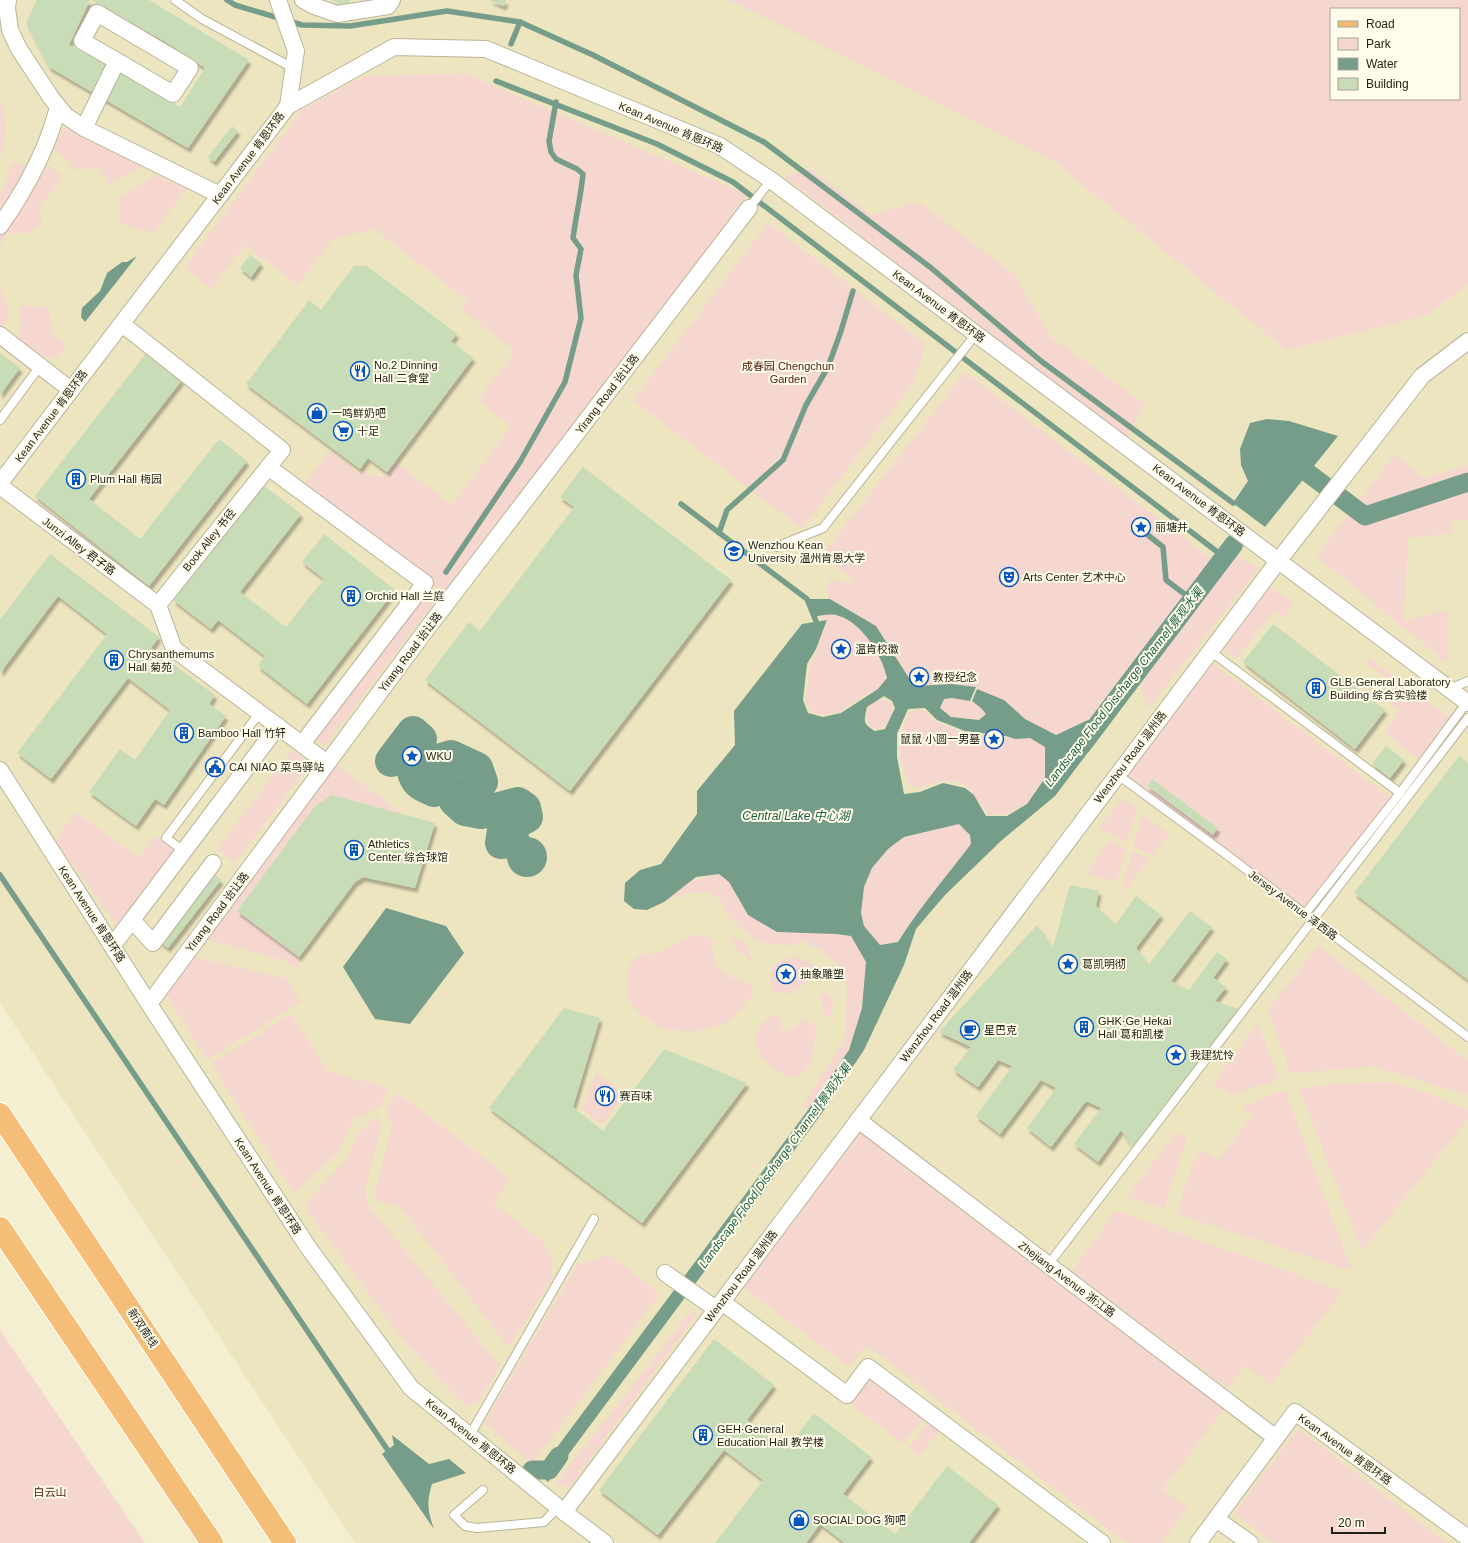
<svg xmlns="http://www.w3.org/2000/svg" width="1468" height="1543" font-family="Arial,'Noto Sans SC',sans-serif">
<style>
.built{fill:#ece5c0;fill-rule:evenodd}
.green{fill:#f6d7cf;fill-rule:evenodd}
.water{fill:#769d89;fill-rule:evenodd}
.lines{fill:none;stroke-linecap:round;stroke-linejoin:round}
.stream{stroke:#769d89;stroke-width:5.5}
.canal{stroke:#769d89;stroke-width:19}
.river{stroke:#769d89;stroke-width:32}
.building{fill:#c9dcb8;filter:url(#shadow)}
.service-casing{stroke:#bab498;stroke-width:10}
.minor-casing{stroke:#bab498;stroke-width:18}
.primary-casing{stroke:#fff;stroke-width:24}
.service{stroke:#fff;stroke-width:8}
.minor{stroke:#fff;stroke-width:16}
.primary{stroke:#f4be78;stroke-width:22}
.labels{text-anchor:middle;stroke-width:4;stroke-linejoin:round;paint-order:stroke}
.street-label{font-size:11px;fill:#221f15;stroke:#fffcea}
.poi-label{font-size:11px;fill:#221f15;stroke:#fffcea;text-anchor:start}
.park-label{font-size:11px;fill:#562115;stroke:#fffcea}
.water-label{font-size:12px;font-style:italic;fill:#1a5e43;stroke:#fffcea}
</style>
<defs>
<filter id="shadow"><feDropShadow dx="2.5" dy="4.5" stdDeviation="1" flood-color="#0004"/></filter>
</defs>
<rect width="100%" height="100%" fill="#f4efd1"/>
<path class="built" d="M0 0H1468V1543H355L0 1003ZM1331 9H1459V99H1331Z"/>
<g class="green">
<path d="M728 0H1468V284L1427 315 1286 350 1052 160ZM1331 9H1459V99H1331Z"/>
<polygon points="464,73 748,195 444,592 304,484 330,451 357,472 386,477 397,463 452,505 511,426 478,400 515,351 462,310 468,301 374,229 333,239 298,285 245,245 211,289 184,268 302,110 364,76"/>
<path d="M0 100C9 119 6 140 0 159Z"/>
<polygon points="63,127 72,130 143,166 109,185 99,168 74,170 64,157 54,150"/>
<polygon points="13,162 26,166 23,179 0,219 0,194"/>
<polygon points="45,165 52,167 63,177 39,208 42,223 30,233 7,233 0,246 0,235 15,217"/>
<polygon points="811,169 871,215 911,204 922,204 1015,275 1051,337 1146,405 1125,439 784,176"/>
<polygon points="155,175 186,189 154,233 120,224 120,197"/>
<polygon points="768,223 926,344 914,382 802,529 633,400"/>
<polygon points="0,288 7,302 10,315 1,329 0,328"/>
<polygon points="20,306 49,307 53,333 66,346 56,358 42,357 16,337 21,326"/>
<polygon points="965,372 1214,561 1088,720 1056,735 1024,719 1004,700 977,689 976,687 952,684 914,686 876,626 830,599 826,592 829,580 850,583 855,581 822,556"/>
<polygon points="1395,454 1424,479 1468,465 1468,519 1450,522 1453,533 1408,538 1404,620 1447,611 1447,663 1316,556"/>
<polygon points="1235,553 1258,569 1148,709 1139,681"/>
<polygon points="1268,585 1294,604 1283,618 1274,611 1236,660 1220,648"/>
<polygon points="423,594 434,602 325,746 314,737"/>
<path d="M826 614C830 615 834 615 838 616 863 622 882 655 887 678L878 689 862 697 839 712 822 715 811 713 806 701 810 664 818 649 827 620 814 617Z"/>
<polygon points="1369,658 1452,720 1421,761 1384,733 1399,711 1386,701 1397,686 1366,663"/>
<polygon points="1211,662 1392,799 1305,914 1124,778"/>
<path d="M952 698C968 700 976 700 986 714L979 720 951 717 939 708 943 701Z"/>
<path d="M879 700H887L892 705C892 718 887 731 872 728 862 716 866 708 879 700Z"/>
<path d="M920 709 927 713 936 722 965 733 1015 739 1030 738 1045 747V778L1027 802 1010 813 989 815 968 787 960 782 942 781 919 788 909 785C907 777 903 769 901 761 898 745 903 727 909 712Z"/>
<polygon points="292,750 310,764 235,863 217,849"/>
<polygon points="336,765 405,815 332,795 315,806 237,911 299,957 298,968 285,961 205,939"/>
<polygon points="1122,798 1138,810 1125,842 1099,828"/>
<polygon points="76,812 139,858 155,836 175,850 118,927 55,840"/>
<polygon points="1143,814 1169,834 1153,856 1133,846"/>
<path d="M959 824 970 835 971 844C946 877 920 907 898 942L880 945 864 926 861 913 864 887 872 868 888 849 904 837Z"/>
<polygon points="1110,840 1126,849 1117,882 1086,873"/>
<polygon points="1132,851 1150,859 1120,896"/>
<polygon points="719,874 729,881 748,915 851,936 866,962 862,1008 849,1050 808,1110 802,1107 845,1038 847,985 840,967 818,949 802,941 787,946 770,944 754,940 729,917 721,900 708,893 687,893 664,902 691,881"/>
<polygon points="705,934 715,942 712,950 717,965 729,977 741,979 750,984 754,992 743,1007 726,1024 691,1032 662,1029 640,1014 628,1000 627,984 629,965 638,956 664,951 691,936"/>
<polygon points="729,936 746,944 753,963 737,950"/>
<polygon points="1318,945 1468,1061 1468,1095 1372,1066 1291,1074 1268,1010"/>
<polygon points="191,957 286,978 301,1002 207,1060 164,992"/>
<path d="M793 957C806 958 815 961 814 975 807 983 796 994 784 994 781 994 777 992 774 992 765 971 773 961 793 957Z"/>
<path d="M823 993 829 994 833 1003 831 1016 834 1022C823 1015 821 1007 821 995Z"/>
<polygon points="291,1014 328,1071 388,1088 380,1107 353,1120 340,1151 294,1193 211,1064"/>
<path d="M775 1016 781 1018V1029C791 1033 795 1028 800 1021H810L816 1028 812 1061 801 1075 787 1077 776 1071 761 1056 755 1040 759 1027 769 1017Z"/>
<polygon points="1258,1023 1279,1079 1231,1096 1213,1083"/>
<polygon points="596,1072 625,1095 602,1124 582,1109"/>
<polygon points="1391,1082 1429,1094 1468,1110 1468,1119 1362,1251 1299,1088 1350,1083"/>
<polygon points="1285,1090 1352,1271 1176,1214 1194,1161 1203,1149 1218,1160 1252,1116 1241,1107"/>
<polygon points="398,1093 511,1179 493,1203 541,1240 551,1254 552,1278 509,1348 400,1207 379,1202 374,1195 393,1123 385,1110"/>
<polygon points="378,1115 381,1129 365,1188 368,1205 500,1366 479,1401 466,1406 405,1343 304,1206 346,1159 360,1132"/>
<polygon points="860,1130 1224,1409 1163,1489 1188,1508 1161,1543 1126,1543 866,1345 849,1367 742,1286"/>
<polygon points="1176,1132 1187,1138 1164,1208 1127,1197"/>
<polygon points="1116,1211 1343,1291 1270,1385 1245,1365 1228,1388 1071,1272"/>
<polygon points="610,1255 650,1286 659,1295 532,1464 484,1423 577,1265"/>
<polygon points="700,1310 569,1488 556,1483 687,1316"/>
<polygon points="0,1330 145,1543 0,1543"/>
<polygon points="869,1372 925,1417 903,1444 847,1401"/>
<polygon points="929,1422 940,1430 919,1456 908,1448"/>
<polygon points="1298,1429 1447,1543 1273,1543 1234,1513"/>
</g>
<g class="water">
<polygon points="137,256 85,322 81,317 82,308 100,291 107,273 122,262 127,262"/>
<polygon points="1267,419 1289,421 1338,436 1265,527 1233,503 1248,481 1241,465 1240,449 1250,423"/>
<path d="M807 599H830L876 626 914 686 952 684 976 687 970 701 952 698 944 699 940 708 951 717 979 720 986 714 981 708 972 701 977 689 1004 700 1025 719 1056 735 1088 720 1105 730 1055 796 1002 840 945 895 916 929 904 965 864 1050 822 1113 548 1482 538 1473 808 1110 849 1050 862 1008 866 962 851 936 836 934 777 932 748 915 729 882 719 874 696 877 664 902 647 910 634 909 624 901 625 883 640 870 661 864 697 814V791L735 745 734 711 802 624 827 620 816 649 807 664 803 700 808 713 823 717 841 713 878 689 887 678C882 655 862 623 839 616 831 613 823 615 814 617ZM884 696 892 701 895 708 885 729 875 731C862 723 864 721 867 707ZM925 708 937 720 965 731 1006 736 1015 739 1030 738 1045 747V778L1027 804 1007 816H986L974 795 965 788 943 783 920 792 904 794 897 757V734L908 709ZM959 824 970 835 971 844C946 877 920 907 898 942L880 945 864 926 861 913 864 887 872 868 888 849 904 837Z"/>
<circle cx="527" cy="857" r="20"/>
<polygon points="386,908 446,926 464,953 410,1024 375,1019 343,967"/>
<path d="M392 1435 429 1464 449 1459 466 1473 432 1484C426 1503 428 1511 434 1529L382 1454 394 1445Z"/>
</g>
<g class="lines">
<g class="stream">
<polyline points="227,0 235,5 302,25 350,26 447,11 520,22 511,44"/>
<polyline points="520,22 593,55 764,142 930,267 1041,361 1233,503"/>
<polyline points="496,81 657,144 733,182 1224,557"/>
<polyline points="681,504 807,599 816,621"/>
<polyline points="1144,532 1163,547 1166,580 1191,599"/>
<polyline points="719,533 727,510 783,460 806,405 828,367 841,331 853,291"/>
<path d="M446 572 520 462 565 382 581 318 576 275 581 249 573 238C576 216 581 195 583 174L577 169 556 159 551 152 549 141 556 102"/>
<polyline points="0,875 391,1455"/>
</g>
<g class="canal">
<polyline points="1290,472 1296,464 1365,516 1468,482"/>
<polyline points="1082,745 1234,544"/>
<polyline points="532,1470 549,1470 559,1456"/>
</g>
<path class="river" d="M391 761 413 732 421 739C414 750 408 769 417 781 421 786 428 788 434 791L442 779 441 771V759L451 756 477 768 482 782C473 794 468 790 456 795L455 801 465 810 481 813 518 803 525 808 527 817 503 830 501 843 514 842"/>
</g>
<g class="building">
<polygon points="37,0 90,0 69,45 139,81 180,107 205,68 164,41 91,0 149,0 249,60 188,148 49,67 26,23"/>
<polygon points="331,0 350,0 347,7"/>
<polygon points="489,0 506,0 504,6"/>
<polygon points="232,126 238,131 214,162 208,157"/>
<polygon points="250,255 261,263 251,277 240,268"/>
<polygon points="354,266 367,266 457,334 451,341 473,358 387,472 368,458 360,469 246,384 309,300 321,310"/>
<polygon points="147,352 182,380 89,499 140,539 219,439 247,461 149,586 35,496"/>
<polygon points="0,353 20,368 0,395"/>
<polygon points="583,467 731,580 570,791 425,680 469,622 480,631 574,507 560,497"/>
<polygon points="263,485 301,514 240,592 286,627 324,579 302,562 324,534 395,590 307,704 258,666 265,656 218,620 211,629 173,600"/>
<polygon points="50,554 159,637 151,648 215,695 209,704 226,716 164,805 155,799 136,826 89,792 120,749 135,760 170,710 128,678 51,779 17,753 107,634 58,596 0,673 0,620"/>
<polygon points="1273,624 1385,710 1355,749 1243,662"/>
<polygon points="1386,746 1404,760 1390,778 1372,764"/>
<polygon points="1459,756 1468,763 1468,980 1354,893"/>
<polygon points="1152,779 1218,828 1213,835 1147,786"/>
<polygon points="332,795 435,823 415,888 363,877 355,882 299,957 237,911 315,806"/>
<polygon points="211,872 221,880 168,948 159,941"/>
<polygon points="1070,885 1099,891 1096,906 1116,924 1136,896 1161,915 1136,948 1149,964 1190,911 1212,927 1171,981 1189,990 1217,952 1227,959 1213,978 1226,987 1215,1001 1238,1009 1132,1148 1121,1130 1098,1162 1074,1144 1101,1108 1086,1101 1051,1147 1027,1128 1056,1088 1041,1080 1000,1134 976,1116 1012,1066 998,1060 978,1087 953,1070 971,1047 939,1032 1037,925 1053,947"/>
<polygon points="564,1008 600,1018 573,1107 603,1131 664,1049 747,1083 642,1223 489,1108"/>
<polygon points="714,1339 774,1385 747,1420 786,1450 814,1413 871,1457 843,1494 895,1534 947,1466 998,1505 969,1543 845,1543 820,1524 806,1543 715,1543 763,1480 724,1450 658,1535 599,1490"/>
</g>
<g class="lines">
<defs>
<g id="service">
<polyline points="175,0 202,19 293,68"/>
<polyline points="749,208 771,180"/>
<polyline points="0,420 40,366"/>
<polyline points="776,547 823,528 976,334"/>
<polyline points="1210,651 1400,793 1467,702"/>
<polyline points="1450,689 1468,681"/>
<polyline points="1118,775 1223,852 1468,1037"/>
<polyline points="184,851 166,838 260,712"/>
<polyline points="1305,914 1400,793"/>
<polyline points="1048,1265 1468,718"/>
<polyline points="470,1435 594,1219"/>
<polyline points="483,1490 454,1515 465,1526 477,1528 544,1522 558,1507"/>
</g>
<g id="minor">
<polyline points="8,0 7,8 10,30 19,49 52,99 66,116 84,128 220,195"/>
<polyline points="278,0 296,51 288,106"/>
<polyline points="303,0 314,6 337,14 388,6 392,0"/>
<polyline points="84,128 117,61 173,94 190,68 97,13 82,41 117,61"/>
<path d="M0 226C26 189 47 151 58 107"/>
<polyline points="122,324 282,450 158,605 174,649 327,763"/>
<polyline points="0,335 71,390"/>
<polyline points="268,467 425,583 302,744"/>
<polyline points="0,483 288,106 394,47 486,49 720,146 771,180 832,226 1468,703"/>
<polyline points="0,486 158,605"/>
<polyline points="0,770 149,1004 308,1247 411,1388 564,1512 605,1543"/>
<polyline points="213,863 153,943 132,920 278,726"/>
<polyline points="112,946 132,920"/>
<polyline points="149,1004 426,630 749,208"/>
<polyline points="858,1120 1276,1438"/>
<polyline points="665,1273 716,1309"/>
<polyline points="722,1302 847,1395 868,1367 1102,1543"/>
<polyline points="564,1512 1279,560 1422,376 1468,341"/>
<polyline points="1216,1519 1250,1543"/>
<polyline points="1198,1543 1295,1412 1468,1538"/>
</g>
<g id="primary">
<polyline points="0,1114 285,1543"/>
<polyline points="0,1228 212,1543"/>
</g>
</defs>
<use href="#service" class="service-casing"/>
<use href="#minor" class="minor-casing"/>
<use href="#primary" class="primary-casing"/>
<use href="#service" class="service"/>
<use href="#minor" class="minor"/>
<use href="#primary" class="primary"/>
</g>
<defs>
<symbol id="restaurant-ring" viewBox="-11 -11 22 22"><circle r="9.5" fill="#fffcea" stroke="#0455bf" stroke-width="1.5"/><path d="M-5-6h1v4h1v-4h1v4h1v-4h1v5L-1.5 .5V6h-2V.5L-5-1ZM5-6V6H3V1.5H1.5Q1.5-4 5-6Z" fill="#0455bf"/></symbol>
<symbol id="shop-ring" viewBox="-11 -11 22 22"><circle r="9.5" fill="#fffcea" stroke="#0455bf" stroke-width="1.5"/><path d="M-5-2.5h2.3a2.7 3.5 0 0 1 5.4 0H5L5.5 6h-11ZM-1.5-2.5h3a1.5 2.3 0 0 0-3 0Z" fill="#0455bf"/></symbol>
<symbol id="supermarket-ring" viewBox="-11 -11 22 22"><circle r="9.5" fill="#fffcea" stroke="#0455bf" stroke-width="1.5"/><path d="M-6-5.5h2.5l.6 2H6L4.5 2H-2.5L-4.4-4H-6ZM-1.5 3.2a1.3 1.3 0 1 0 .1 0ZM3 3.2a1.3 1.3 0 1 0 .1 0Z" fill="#0455bf"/></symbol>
<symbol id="building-ring" viewBox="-11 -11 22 22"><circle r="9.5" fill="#fffcea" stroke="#0455bf" stroke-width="1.5"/><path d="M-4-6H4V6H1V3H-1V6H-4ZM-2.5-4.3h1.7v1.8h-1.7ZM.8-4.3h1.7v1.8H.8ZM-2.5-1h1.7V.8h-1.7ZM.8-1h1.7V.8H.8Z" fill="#0455bf"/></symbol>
<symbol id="sight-ring" viewBox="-11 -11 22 22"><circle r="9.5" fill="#fffcea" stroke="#0455bf" stroke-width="1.5"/><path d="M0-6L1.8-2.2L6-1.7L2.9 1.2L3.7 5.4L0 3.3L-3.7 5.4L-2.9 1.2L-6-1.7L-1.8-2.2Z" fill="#0455bf"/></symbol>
<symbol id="university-ring" viewBox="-11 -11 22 22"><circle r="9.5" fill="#fffcea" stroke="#0455bf" stroke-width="1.5"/><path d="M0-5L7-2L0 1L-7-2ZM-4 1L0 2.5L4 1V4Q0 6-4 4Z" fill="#0455bf"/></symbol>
<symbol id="theatre-ring" viewBox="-11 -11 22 22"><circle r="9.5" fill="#fffcea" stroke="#0455bf" stroke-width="1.5"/><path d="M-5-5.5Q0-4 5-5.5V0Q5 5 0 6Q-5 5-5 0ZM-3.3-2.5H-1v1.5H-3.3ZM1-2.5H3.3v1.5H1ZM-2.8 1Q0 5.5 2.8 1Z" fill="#0455bf"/></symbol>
<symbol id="civic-ring" viewBox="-11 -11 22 22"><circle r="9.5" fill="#fffcea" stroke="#0455bf" stroke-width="1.5"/><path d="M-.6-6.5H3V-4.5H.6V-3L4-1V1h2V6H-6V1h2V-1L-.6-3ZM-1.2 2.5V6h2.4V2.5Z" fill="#0455bf"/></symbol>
<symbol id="cafe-ring" viewBox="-11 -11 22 22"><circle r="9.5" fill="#fffcea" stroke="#0455bf" stroke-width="1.5"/><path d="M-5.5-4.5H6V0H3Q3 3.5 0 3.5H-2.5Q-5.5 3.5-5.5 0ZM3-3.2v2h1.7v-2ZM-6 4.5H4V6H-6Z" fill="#0455bf"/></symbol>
</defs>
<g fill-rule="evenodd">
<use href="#restaurant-ring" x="349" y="360" width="22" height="22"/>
<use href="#shop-ring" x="306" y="402" width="22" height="22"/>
<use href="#supermarket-ring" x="332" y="420" width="22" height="22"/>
<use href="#building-ring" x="65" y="468" width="22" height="22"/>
<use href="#sight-ring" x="1130" y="516" width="22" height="22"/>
<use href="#university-ring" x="723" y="540" width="22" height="22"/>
<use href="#theatre-ring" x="998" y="566" width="22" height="22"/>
<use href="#building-ring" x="340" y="585" width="22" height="22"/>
<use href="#sight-ring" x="830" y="638" width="22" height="22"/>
<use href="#building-ring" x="103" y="649" width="22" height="22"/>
<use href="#sight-ring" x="908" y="666" width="22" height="22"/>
<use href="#building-ring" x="1305" y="677" width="22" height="22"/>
<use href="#building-ring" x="173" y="722" width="22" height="22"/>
<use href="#sight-ring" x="983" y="728" width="22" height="22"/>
<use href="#sight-ring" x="401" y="745" width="22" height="22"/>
<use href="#civic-ring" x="204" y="756" width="22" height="22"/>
<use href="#building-ring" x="343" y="839" width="22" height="22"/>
<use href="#sight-ring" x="1057" y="953" width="22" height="22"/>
<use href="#sight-ring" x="775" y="963" width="22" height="22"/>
<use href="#building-ring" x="1073" y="1016" width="22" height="22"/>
<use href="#cafe-ring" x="959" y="1019" width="22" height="22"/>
<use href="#sight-ring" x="1165" y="1044" width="22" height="22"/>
<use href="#restaurant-ring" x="594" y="1085" width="22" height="22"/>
<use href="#building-ring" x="692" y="1424" width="22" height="22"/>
<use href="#shop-ring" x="788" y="1509" width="22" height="22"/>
</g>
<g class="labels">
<g class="street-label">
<text transform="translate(671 127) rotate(23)" y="4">Kean Avenue 肯恩环路</text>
<text transform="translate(248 158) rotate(-53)" y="4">Kean Avenue 肯恩环路</text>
<text transform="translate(939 306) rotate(37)" y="4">Kean Avenue 肯恩环路</text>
<text transform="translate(607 394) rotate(-53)" y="4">Yirang Road 诒让路</text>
<text transform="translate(51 416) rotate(-53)" y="4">Kean Avenue 肯恩环路</text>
<text transform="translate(1199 500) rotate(37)" y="4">Kean Avenue 肯恩环路</text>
<text transform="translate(209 540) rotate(-51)" y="4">Book Alley 书径</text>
<text transform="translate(79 546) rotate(37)" y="4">Junzi Alley 君子路</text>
<text transform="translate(410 652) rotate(-53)" y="4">Yirang Road 诒让路</text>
<text transform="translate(1130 757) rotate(-53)" y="4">Wenzhou Road 温州路</text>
<text transform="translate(1293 905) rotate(37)" y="4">Jersey Avenue 泽西路</text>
<text transform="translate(217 912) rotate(-53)" y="4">Yirang Road 诒让路</text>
<text transform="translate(92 914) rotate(57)" y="4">Kean Avenue 肯恩环路</text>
<text transform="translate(936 1016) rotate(-53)" y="4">Wenzhou Road 温州路</text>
<text transform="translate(268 1186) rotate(57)" y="4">Kean Avenue 肯恩环路</text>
<text transform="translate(741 1276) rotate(-53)" y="4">Wenzhou Road 温州路</text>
<text transform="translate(1067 1279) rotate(37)" y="4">Zhejiang Avenue 浙江路</text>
<text transform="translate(143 1328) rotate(56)" y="4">新双南线</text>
<text transform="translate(471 1436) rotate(39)" y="4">Kean Avenue 肯恩环路</text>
<text transform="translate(1345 1449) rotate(36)" y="4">Kean Avenue 肯恩环路</text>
</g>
<g class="poi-label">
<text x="374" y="369">No.2 Dinning<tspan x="374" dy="13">Hall 二食堂</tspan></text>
<text x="331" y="417">一鸣鲜奶吧</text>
<text x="357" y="435">十足</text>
<text x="90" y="483">Plum Hall 梅园</text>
<text x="1155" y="531">丽塘井</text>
<text x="748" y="549">Wenzhou Kean<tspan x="748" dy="13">University 温州肯恩大学</tspan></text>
<text x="1023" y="581">Arts Center 艺术中心</text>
<text x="365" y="600">Orchid Hall 兰庭</text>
<text x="855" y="653">温肯校徽</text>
<text x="128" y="658">Chrysanthemums<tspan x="128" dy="13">Hall 菊苑</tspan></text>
<text x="933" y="681">教授纪念</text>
<text x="1330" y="686">GLB·General Laboratory<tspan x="1330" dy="13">Building 综合实验楼</tspan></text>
<text x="198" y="737">Bamboo Hall 竹轩</text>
<text x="980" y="743" text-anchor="end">鼠鼠 小圆一男墓</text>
<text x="426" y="760">WKU</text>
<text x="229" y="771">CAI NIAO 菜鸟驿站</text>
<text x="368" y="848">Athletics<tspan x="368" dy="13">Center 综合球馆</tspan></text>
<text x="1082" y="968">葛凯明彻</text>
<text x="800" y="978">抽象雕塑</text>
<text x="1098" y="1025">GHK·Ge Hekai<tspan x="1098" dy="13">Hall 葛和凯楼</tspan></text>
<text x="984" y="1034">星巴克</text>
<text x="1190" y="1059">我建犹怜</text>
<text x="619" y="1100">赛百味</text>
<text x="717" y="1433">GEH·General<tspan x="717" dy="13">Education Hall 教学楼</tspan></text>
<text x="813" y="1524">SOCIAL DOG 狗吧</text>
</g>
<g class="park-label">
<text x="788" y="370">成春园 Chengchun<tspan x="788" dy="13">Garden</tspan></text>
<text x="50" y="1496">白云山</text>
</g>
<g class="water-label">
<text transform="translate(1124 687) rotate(-52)" y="4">Landscape Flood Discharge Channel 景观水渠</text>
<text x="796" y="820">Central Lake 中心湖</text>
<text transform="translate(775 1166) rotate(-54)" y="4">Landscape Flood Discharge Channel 景观水渠</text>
</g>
</g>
<rect x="1330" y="8" width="130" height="92" fill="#fffcea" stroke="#a7a495"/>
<rect x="1338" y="21" width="20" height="6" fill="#f4be78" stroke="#a7a495"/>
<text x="1366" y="28" font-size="12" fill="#221f15">Road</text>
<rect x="1338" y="38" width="20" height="12" fill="#f6d7cf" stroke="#a7a495"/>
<text x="1366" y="48" font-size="12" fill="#221f15">Park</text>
<rect x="1338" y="58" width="20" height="12" fill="#769d89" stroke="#a7a495"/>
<text x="1366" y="68" font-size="12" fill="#221f15">Water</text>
<rect x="1338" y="78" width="20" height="12" fill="#c9dcb8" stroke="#a7a495"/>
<text x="1366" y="88" font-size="12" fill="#221f15">Building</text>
<path d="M1332 1527v6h53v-6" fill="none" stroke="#221f15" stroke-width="2"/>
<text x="1338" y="1527" font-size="12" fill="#221f15" stroke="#fffcea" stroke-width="3" paint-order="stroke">20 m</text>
</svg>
